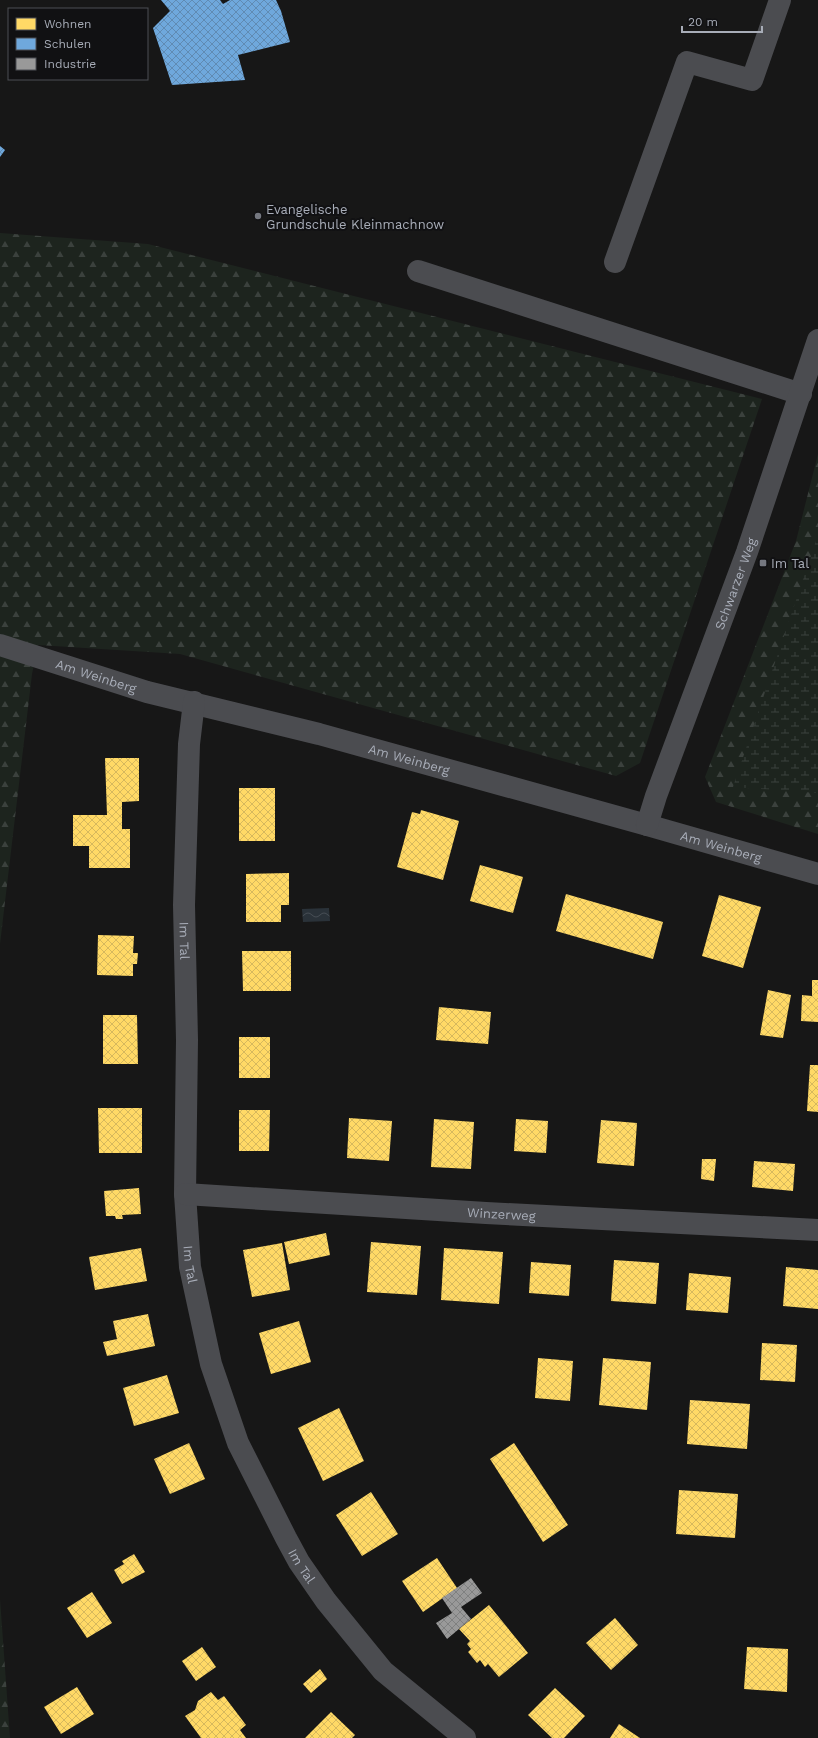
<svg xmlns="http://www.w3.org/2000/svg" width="818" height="1738" font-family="'Work Sans',sans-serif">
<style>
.forest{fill:url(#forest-firs)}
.wetland{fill:url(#wetland-marsh)}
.water{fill:url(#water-waves)}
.homes{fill:url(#homes-cross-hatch)}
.schools{fill:url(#schools-cross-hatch)}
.industry{fill:url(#industry-cross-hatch)}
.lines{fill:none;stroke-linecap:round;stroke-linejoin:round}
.minor{stroke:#4b4c50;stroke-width:22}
.poi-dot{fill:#757880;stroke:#111113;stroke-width:1.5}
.labels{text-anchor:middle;stroke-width:4;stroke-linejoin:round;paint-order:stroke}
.poi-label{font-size:13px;fill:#a8adb8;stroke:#111113;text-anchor:start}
.street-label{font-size:13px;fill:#a8adb8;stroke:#111113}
</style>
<defs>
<pattern id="forest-firs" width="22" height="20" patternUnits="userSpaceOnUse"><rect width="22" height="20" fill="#1d241e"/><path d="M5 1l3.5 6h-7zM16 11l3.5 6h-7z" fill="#3b413d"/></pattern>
<pattern id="wetland-marsh" width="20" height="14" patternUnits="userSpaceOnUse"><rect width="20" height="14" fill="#1d241e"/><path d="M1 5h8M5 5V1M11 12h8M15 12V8" fill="none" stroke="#3b413d"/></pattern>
<pattern id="water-waves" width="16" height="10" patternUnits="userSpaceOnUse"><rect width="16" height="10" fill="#2a3239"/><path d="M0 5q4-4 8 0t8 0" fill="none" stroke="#464d54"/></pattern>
<pattern id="homes-cross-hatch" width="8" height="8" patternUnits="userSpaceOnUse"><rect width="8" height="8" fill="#ffd966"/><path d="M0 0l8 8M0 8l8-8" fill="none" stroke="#d6b85d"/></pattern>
<pattern id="schools-cross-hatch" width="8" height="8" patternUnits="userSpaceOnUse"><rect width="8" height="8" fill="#6fa8dc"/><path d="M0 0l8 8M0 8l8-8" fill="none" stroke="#608bb3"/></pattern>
<pattern id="industry-cross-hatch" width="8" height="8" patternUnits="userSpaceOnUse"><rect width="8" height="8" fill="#999"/><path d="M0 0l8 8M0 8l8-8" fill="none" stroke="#7f8080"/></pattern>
</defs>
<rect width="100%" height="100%" fill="#171717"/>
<g class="forest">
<polygon points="0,233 148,244 762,399 640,763 616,776 180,654 38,645 32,674 0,944"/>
<polygon points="818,454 818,834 716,802 705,777 796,541"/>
<polygon points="0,1599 10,1738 0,1738"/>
</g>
<polygon class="wetland" points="816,541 818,541 818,793 733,787"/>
<polygon class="water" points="329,908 330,921 303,922 302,909"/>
<g class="homes">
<polygon points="105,758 139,758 139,801 122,802 122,829 130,829 130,868 89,868 89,846 73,846 73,815 107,815"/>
<rect x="239" y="788" width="36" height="53"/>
<polygon points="421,810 459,821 443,880 397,867 412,812 420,814"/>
<polygon points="480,865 523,877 513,913 470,901"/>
<polygon points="289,873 289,905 281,905 281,922 246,922 246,874"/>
<polygon points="566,894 663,922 653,959 556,931"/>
<polygon points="719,895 761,907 743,968 702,956"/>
<polygon points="98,935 134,936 133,953 138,953 137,964 133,964 133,976 97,975"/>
<polygon points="242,951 291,951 291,991 243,991"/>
<polygon points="812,980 818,980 818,1022 801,1021 802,995 812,996"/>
<polygon points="768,990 791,995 783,1038 760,1035"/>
<polygon points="439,1007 491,1012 488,1044 436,1040"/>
<polygon points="103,1015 137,1015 138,1064 103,1064"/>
<rect x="239" y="1037" width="31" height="41"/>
<polygon points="810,1065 818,1065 818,1112 807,1111"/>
<polygon points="98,1108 142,1108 142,1153 99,1153"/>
<polygon points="239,1110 270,1110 269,1151 239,1151"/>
<polygon points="349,1118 392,1121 389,1161 347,1158"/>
<polygon points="434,1119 474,1122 471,1169 431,1167"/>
<polygon points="516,1119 548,1121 546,1153 514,1151"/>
<polygon points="601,1120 637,1123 634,1166 597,1163"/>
<polygon points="702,1159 716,1159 714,1181 701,1179"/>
<polygon points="754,1161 795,1164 793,1191 752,1187"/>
<polygon points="139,1188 141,1214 122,1215 123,1219 116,1219 115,1216 106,1216 104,1191"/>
<polygon points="326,1233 330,1255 289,1264 284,1242"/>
<polygon points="371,1242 421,1246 417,1295 367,1292"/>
<polygon points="282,1243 290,1290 252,1297 243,1250"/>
<polygon points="141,1248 147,1281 95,1290 89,1257"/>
<polygon points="444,1248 503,1252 499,1304 441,1300"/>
<polygon points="614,1260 659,1263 656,1304 611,1301"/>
<polygon points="531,1262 571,1265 569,1296 529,1293"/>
<polygon points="786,1267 818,1270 818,1309 783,1306"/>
<polygon points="689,1273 731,1277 728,1313 686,1310"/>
<polygon points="148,1314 155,1346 107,1356 103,1342 117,1339 113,1321"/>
<polygon points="299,1321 311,1362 271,1374 259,1333"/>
<polygon points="762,1343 797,1345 795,1382 760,1380"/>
<polygon points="538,1358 573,1361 570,1401 535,1398"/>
<polygon points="603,1358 651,1362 647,1410 599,1405"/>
<polygon points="167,1375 179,1413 134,1426 123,1388"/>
<polygon points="690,1400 750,1404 747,1449 687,1444"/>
<polygon points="339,1408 364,1461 323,1481 298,1428"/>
<polygon points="189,1443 205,1479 170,1494 154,1459"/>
<polygon points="514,1443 568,1525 543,1542 490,1459"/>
<polygon points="679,1490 738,1494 735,1538 676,1534"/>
<polygon points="371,1492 398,1534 362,1556 336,1515"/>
<polygon points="134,1554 145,1572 122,1584 114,1570 124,1564 122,1561"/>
<polygon points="437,1558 457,1588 423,1612 402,1581"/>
<polygon points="92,1592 112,1623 87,1638 67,1608"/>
<polygon points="489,1605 528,1653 499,1677 488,1664 485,1667 480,1660 477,1663 468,1652 471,1649 467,1644 470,1641 459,1629"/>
<polygon points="615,1618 638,1645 611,1670 586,1643"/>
<polygon points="202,1647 216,1667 196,1681 182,1661"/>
<polygon points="747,1647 788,1649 787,1692 744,1689"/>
<polygon points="320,1669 327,1679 311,1693 303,1684"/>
<polygon points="77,1687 94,1714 61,1734 44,1707"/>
<polygon points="555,1688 585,1716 564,1738 552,1738 528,1715"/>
<polygon points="211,1692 218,1700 224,1696 246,1725 240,1730 246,1738 201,1738 185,1716 195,1710 198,1701"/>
<polygon points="331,1712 355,1735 352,1738 305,1738"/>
<polygon points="619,1724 640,1738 610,1738"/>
</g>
<g class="schools">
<polygon points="161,0 220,0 223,4 230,0 276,0 281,11 290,42 238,55 245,80 172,85 153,28 170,11"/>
<polygon points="0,146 5,150 0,157"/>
</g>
<polygon class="industry" points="471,1578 482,1593 461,1607 471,1619 447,1639 436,1623 452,1613 442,1598"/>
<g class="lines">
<g class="minor">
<polyline points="615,262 687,62 752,80 780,0"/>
<polyline points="418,271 801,394"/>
<path id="s1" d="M0 645 147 692 319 734 647 825 818 874"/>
<path id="s2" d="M194 702 189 744 184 905 187 1040 185 1194 190 1267 211 1364 238 1443 286 1538 299 1562 326 1601 383 1671 465 1738"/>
<path id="s3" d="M647 825 656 796 747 552 818 340"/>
<path id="s4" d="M185 1194 486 1213 818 1230"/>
</g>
</g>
<g class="poi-dot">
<circle cx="258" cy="216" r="4"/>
<rect x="759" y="559" width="8" height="8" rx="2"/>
</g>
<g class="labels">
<g class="poi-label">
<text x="266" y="214">Evangelische<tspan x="266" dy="15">Grundschule Kleinmachnow</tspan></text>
<text x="771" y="568">Im Tal</text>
</g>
<g class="street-label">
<text dy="5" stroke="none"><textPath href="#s3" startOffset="257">Schwarzer Weg</textPath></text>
<text dy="5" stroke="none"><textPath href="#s1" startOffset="101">Am Weinberg</textPath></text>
<text dy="5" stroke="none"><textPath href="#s1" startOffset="425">Am Weinberg</textPath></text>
<text dy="5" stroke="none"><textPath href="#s1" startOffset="749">Am Weinberg</textPath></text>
<text dy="5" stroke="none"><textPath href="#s2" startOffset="239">Im Tal</textPath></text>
<text dy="5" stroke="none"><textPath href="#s4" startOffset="317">Winzerweg</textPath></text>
<text dy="5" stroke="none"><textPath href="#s2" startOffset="563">Im Tal</textPath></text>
<text dy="5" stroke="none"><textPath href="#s2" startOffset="887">Im Tal</textPath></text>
</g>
</g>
<rect x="8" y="8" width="140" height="72" fill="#111113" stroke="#4d4f55"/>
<rect x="16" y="18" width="20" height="12" fill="#ffd966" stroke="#4d4f55"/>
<text x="44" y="28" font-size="12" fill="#a8adb8">Wohnen</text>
<rect x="16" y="38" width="20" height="12" fill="#6fa8dc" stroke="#4d4f55"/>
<text x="44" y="48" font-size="12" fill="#a8adb8">Schulen</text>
<rect x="16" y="58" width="20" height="12" fill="#999999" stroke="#4d4f55"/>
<text x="44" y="68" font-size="12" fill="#a8adb8">Industrie</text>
<path d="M682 26v6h80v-6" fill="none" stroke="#a8adb8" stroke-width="2"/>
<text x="688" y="26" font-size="12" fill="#a8adb8" stroke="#111113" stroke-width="3" paint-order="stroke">20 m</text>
</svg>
